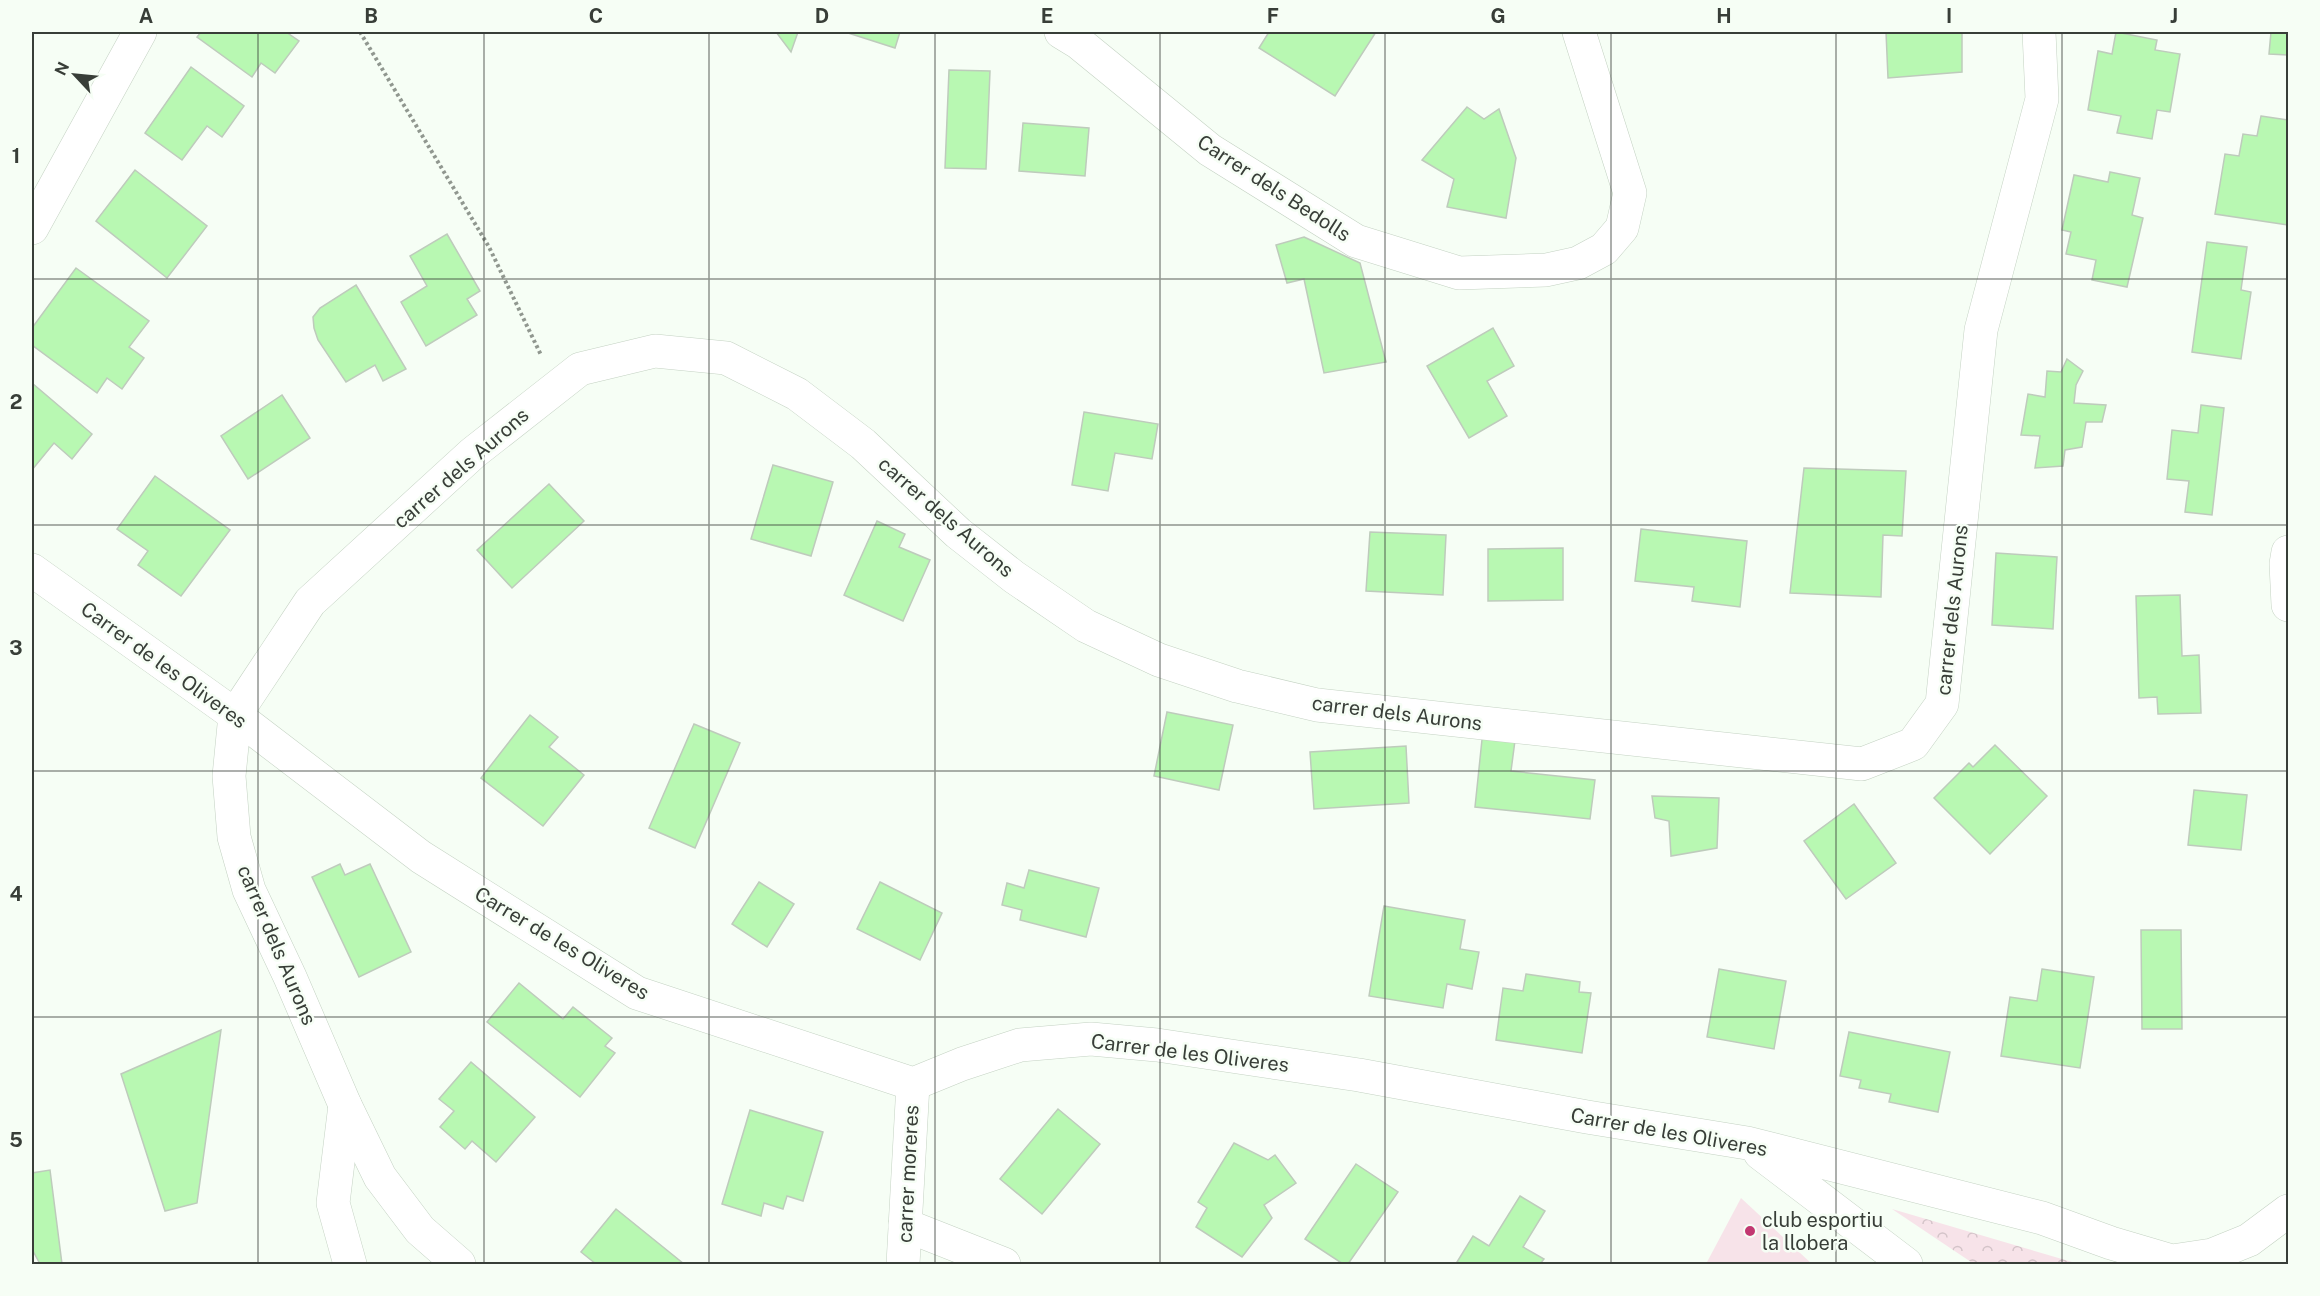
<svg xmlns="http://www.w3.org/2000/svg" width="2320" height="1296" font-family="'Public Sans',sans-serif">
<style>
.forest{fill:url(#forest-crowns)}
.garden{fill:#f7e3e9}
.building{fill:#b8f8b2;stroke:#becbbc;stroke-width:1.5}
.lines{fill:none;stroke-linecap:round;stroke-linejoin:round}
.minor-casing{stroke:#c4d2c3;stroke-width:34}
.path{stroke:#90978f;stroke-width:4;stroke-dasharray:3 3;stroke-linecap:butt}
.minor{stroke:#fff;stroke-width:33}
.grid{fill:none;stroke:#383e38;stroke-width:1.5;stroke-opacity:0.55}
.poi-dot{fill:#c23871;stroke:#f6fef5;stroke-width:2}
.labels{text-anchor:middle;stroke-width:5;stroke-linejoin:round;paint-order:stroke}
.street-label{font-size:20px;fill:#383e38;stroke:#f6fef5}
.poi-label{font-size:20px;fill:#383e38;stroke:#f6fef5;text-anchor:start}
.neatline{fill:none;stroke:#383e38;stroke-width:2}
.grid-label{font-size:20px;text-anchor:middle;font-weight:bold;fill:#383e38}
</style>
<defs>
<pattern id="forest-crowns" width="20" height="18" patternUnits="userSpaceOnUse" patternTransform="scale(1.5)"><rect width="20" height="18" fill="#f7e3e9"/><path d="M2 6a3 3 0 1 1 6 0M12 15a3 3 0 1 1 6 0" fill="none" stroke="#d4c4c9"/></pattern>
</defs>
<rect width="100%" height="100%" fill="#f6fef5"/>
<polygon class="forest" points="1892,1209 2079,1264 1974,1264"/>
<polygon class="garden" points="1741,1198 1812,1264 1706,1264"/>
<g class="building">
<polygon points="201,32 286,32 299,41 275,73 261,63 252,77 197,37"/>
<polygon points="776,32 798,32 791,52"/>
<polygon points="845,32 900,32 895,48"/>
<polygon points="1269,32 1376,32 1335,96 1259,48"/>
<polygon points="1886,32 1962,32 1962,72 1888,78"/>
<polygon points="2116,32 2157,40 2155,50 2180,54 2170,112 2157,110 2152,139 2117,133 2121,116 2088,110 2098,51 2112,54"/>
<polygon points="2271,32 2288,32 2288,55 2269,54"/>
<polygon points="191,67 244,106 222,137 207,126 182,160 145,133"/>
<polygon points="949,70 990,71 986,169 945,168"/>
<polygon points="1467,107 1484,119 1499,109 1516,158 1506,218 1447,207 1454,179 1422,160"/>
<polygon points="2261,116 2288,120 2288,225 2215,214 2225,154 2239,156 2243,134 2257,136"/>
<polygon points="1023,123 1089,128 1085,176 1019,171"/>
<polygon points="135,170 207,226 167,278 96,221"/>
<polygon points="2110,172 2140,178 2132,215 2143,218 2127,287 2092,280 2096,260 2066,254 2071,232 2062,230 2074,175 2108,182"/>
<polygon points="447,234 480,291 467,299 477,315 426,346 401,302 427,286 410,256"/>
<polygon points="1304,237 1360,263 1386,362 1324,373 1304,279 1287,283 1276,245"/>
<polygon points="2207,242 2247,247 2241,290 2251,292 2241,359 2192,352"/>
<polygon points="76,268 149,321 129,347 144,358 122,389 107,378 97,393 32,345 32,328"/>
<polygon points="356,285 406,369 383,381 375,365 346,382 318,340 314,328 313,317 320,308"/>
<polygon points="1493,328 1514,366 1487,381 1507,416 1469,438 1427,366"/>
<polygon points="2067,359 2083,371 2076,385 2074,403 2106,405 2102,422 2086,422 2082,447 2065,450 2063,466 2035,468 2040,436 2021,435 2028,394 2045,397 2047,371 2061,372"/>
<polygon points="32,383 92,434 72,459 54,443 32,470"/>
<polygon points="282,395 310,438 248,479 221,436"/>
<polygon points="2201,405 2224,408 2212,515 2185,512 2189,481 2167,479 2172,430 2198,433"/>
<polygon points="1084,412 1158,424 1152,459 1115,453 1108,491 1072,485"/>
<polygon points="773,465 833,482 811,556 751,539"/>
<polygon points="1804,468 1906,471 1902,536 1883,535 1881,597 1790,593"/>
<polygon points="155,476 230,530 181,596 138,565 148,551 117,529"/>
<polygon points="549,484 584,521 512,588 477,550"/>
<polygon points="877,521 905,534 899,547 930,560 903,621 844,595"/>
<polygon points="1641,529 1747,541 1740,607 1692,601 1694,587 1635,581"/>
<polygon points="1370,532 1446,535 1443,595 1366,591"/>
<polygon points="1563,548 1563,600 1488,601 1488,549"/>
<polygon points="1996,553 2057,557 2053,629 1992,625"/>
<polygon points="2180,595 2182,656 2199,655 2201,713 2158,714 2157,697 2139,698 2136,596"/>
<polygon points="1167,712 1233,725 1219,790 1154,776"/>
<polygon points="530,715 558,737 549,747 584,775 543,826 481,778"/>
<polygon points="694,724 740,743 695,848 649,828"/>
<polygon points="1483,730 1516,733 1511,771 1595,780 1590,819 1475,807"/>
<polygon points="1995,745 2047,796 1990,854 1934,798 1969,763 1973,767"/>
<polygon points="1406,746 1409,803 1314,809 1310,752"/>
<polygon points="2194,790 2247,795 2241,850 2188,845"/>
<polygon points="1652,796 1719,798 1717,848 1671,856 1669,821 1655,818"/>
<polygon points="1854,804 1896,863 1846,899 1804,841"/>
<polygon points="340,864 345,875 370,864 411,952 359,977 312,877"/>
<polygon points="1029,870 1099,888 1086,937 1020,920 1022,910 1002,905 1007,883 1024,888"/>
<polygon points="759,882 794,904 767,947 732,924"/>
<polygon points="880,882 942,913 920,960 857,929"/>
<polygon points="1384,906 1465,920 1460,949 1479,952 1472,989 1447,984 1443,1008 1369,996"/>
<polygon points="2141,930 2181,930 2182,1029 2142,1029"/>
<polygon points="1719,969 1786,981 1774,1049 1707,1037"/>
<polygon points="2042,969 2094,977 2080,1068 2001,1056 2010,997 2037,1001"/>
<polygon points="1526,974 1580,982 1579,992 1591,993 1582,1053 1496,1040 1503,988 1523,991"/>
<polygon points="519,983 563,1019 573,1007 612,1038 605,1046 615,1053 580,1097 487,1022"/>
<polygon points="221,1030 197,1203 165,1211 121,1074"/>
<polygon points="1849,1032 1950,1052 1938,1112 1889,1102 1891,1094 1859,1088 1861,1080 1840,1076"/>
<polygon points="471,1062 535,1117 496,1162 472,1141 465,1149 440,1127 454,1111 439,1099"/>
<polygon points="1058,1109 1100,1144 1042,1214 1000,1179"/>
<polygon points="750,1110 823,1132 803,1201 787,1196 783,1209 764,1203 761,1216 722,1204"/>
<polygon points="1234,1143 1268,1160 1275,1155 1296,1183 1264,1205 1272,1218 1242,1257 1196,1227 1207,1208 1198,1202"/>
<polygon points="1356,1164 1398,1192 1348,1264 1343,1264 1305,1239"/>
<polygon points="50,1170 62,1264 40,1264 32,1249 32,1173"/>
<polygon points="1520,1196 1545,1211 1523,1247 1544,1259 1540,1264 1461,1264 1457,1262 1473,1236 1489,1246"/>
<polygon points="616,1209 684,1264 596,1264 581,1252"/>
</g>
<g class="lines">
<defs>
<g id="minor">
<polyline points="1061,32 1079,43 1210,150 1356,241 1459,273 1546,270 1578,263 1604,249 1622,228 1630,193 1579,32"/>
<polyline points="32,228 140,32"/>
<polyline points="2288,552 2286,564 2288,605"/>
<polyline points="32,570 235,715 421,857 637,993 913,1084 962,1064 1020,1045 1091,1039 1157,1045 1359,1075 1587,1117 1747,1143 2042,1218 2111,1243 2172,1261 2212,1255 2249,1240 2288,1211"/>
<polyline points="345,1105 333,1203 350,1264"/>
<polyline points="1760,1153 1906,1264"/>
<polyline points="905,1225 1004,1264"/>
<polyline points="459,1264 420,1230 380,1177 345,1105 290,977 249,890 234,837 229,776 235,715 310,602 473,453 580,369 655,351 726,358 797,394 863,444 958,533 1014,577 1086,626 1159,660 1237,686 1317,705 1862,764 1913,744 1942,704 1981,330 2042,99 2039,32"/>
<polyline points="903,1264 913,1084"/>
</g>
</defs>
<use href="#minor" class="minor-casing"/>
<polyline class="path" points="360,32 489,247 541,355"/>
<use href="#minor" class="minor"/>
</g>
<path class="grid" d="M258 32V1264M484 32V1264M709 32V1264M935 32V1264M1160 32V1264M1385 32V1264M1611 32V1264M1836 32V1264M2062 32V1264M32 279H2288M32 525H2288M32 771H2288M32 1017H2288"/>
<circle class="poi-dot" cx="1750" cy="1231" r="6"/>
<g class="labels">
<g class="street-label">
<text transform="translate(1274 188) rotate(33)" y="7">Carrer dels Bedolls</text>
<text transform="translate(461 468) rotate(-41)" y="7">carrer dels Aurons</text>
<text transform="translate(946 517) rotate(41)" y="7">carrer dels Aurons</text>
<text transform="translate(1952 610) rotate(-84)" y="7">carrer dels Aurons</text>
<text transform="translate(164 665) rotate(36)" y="7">Carrer de les Oliveres</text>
<text transform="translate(1397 713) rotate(7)" y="7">carrer dels Aurons</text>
<text transform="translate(562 943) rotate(31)" y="7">Carrer de les Oliveres</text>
<text transform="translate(277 945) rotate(67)" y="7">carrer dels Aurons</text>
<text transform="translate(1190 1053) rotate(7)" y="7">Carrer de les Oliveres</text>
<text transform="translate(1669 1132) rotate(10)" y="7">Carrer de les Oliveres</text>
<text transform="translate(908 1174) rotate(-87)" y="7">carrer moreres</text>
</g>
<g class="poi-label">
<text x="1762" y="1227">club esportiu<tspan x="1762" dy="23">la llobera</tspan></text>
</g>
</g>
<rect width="2320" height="1296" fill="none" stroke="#f6fef5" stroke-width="66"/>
<g transform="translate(75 75) rotate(296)" stroke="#f6fef5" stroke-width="4.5" paint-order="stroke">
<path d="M0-4.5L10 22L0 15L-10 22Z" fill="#383e38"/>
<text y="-9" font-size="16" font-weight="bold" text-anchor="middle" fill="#383e38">N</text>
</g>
<rect x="33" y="33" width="2254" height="1230" class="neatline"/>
<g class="grid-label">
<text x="146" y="23">A</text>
<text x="371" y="23">B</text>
<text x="596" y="23">C</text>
<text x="822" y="23">D</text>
<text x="1047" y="23">E</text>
<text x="1273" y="23">F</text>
<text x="1498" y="23">G</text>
<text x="1724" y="23">H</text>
<text x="1949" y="23">I</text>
<text x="2174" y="23">J</text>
<text x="16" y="163">1</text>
<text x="16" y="409">2</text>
<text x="16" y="655">3</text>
<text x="16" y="901">4</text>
<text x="16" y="1147">5</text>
</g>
</svg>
